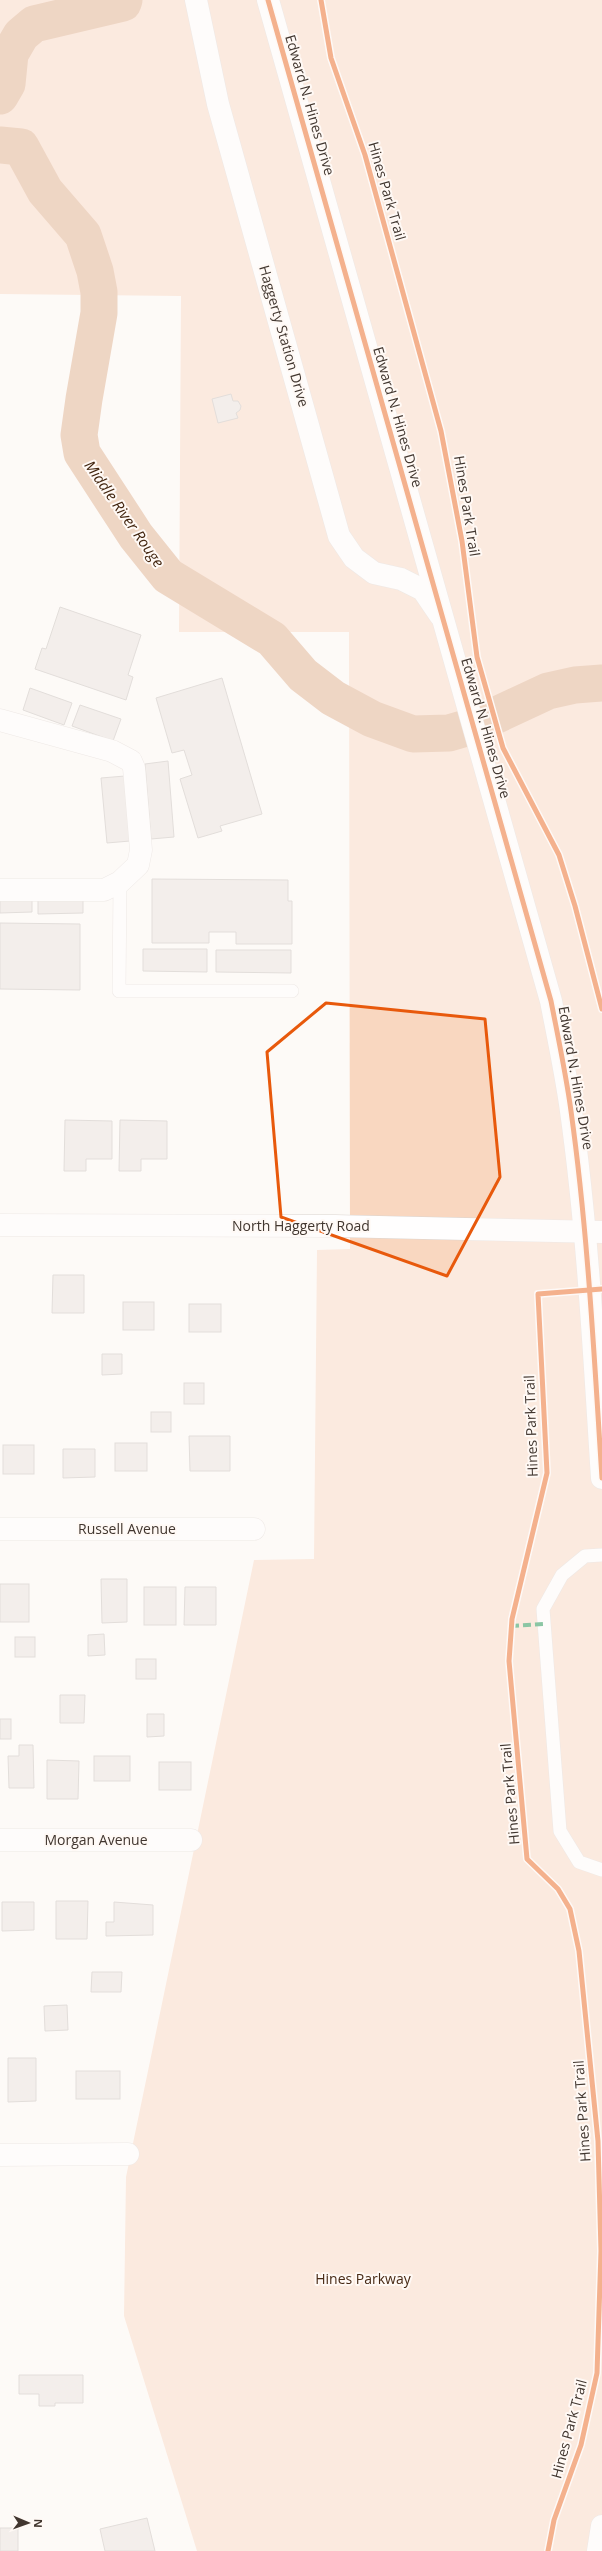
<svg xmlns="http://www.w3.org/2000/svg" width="602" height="2551" font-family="'Open Sans',sans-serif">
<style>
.green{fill:#f9d7c0}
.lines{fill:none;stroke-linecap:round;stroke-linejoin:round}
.river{stroke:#dcaa86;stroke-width:37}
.building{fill:#e7e0db;stroke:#c2bcb7}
.service-casing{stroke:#dbd5d0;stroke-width:14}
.minor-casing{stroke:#dbd5d0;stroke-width:23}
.tertiary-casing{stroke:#dbd5d0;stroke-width:23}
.service{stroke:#fffefe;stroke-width:13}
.minor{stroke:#fffefe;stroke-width:22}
.tertiary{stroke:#fffefe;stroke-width:22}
.quiet{stroke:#00873e;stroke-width:4;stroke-dasharray:8 4;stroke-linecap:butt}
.cycleway-casing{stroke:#fff9f5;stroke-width:8}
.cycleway{stroke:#e8590c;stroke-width:5}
.marked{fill:none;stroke:#e8590c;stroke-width:3;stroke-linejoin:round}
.labels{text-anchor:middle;stroke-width:4;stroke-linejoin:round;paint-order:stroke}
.street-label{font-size:14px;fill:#41362f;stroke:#fff9f5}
.park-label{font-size:14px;fill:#482a15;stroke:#fff9f5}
.water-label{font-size:15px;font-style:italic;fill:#42250f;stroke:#fff9f5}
</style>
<rect width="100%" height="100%" fill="#fdfaf7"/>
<polygon class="green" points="0,0 602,0 602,2551 197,2551 124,2316 126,2177 254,1560 314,1559 317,1250 350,1249 349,632 179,632 181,296 0,294"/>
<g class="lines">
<g class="river">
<polyline points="0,96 7,84 10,54 21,35 34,24 123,3 124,0"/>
<polyline points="0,145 21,147 45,191 83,235 95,271 99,292 99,313 84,399 79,435 82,453 136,536 168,576 272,639 303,675 333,698 372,719 413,734 449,733 473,726 548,691 575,685 602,683"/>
</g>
</g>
<g class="building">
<polygon points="231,394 233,401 238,401 241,406 240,410 236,413 238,418 218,423 212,399"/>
<polygon points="60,607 141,635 128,675 133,677 126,700 35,669 42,648 46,649"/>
<polygon points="222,678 262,814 220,826 222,831 198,838 180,779 192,775 184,750 172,753 156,698"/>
<polygon points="30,688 72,703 64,725 23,710"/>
<polygon points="80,705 121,719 113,741 72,726"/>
<polygon points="168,761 174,837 151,839 145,764"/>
<polygon points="125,776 130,841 107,843 101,778"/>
<polygon points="152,879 288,880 288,901 292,901 292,944 236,944 236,932 209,932 209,943 152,943"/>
<polygon points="0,893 32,893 32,912 0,913"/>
<polygon points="83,894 83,913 38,914 38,895"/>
<polygon points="0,923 80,924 80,990 0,989"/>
<polygon points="143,949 207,949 207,972 143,971"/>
<polygon points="216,950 291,950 291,973 216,972"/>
<polygon points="65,1120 112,1121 112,1159 86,1159 86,1171 64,1171"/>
<polygon points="120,1120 167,1121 167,1159 141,1159 141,1171 119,1171"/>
<polygon points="53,1275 84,1275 84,1313 52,1313"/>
<rect x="123" y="1302" width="31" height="28"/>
<rect x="189" y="1304" width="32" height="28"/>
<polygon points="102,1354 122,1354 122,1374 102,1375"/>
<rect x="184" y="1383" width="20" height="21"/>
<rect x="151" y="1412" width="20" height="20"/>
<polygon points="189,1436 230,1436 230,1471 190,1471"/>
<rect x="115" y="1443" width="32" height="28"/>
<rect x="3" y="1445" width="31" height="29"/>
<polygon points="63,1449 95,1449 95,1477 63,1478"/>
<polygon points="101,1579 127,1579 127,1622 102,1623"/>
<rect x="0" y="1584" width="29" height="38"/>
<rect x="144" y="1587" width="32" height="38"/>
<polygon points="185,1587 216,1587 216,1625 184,1625"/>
<polygon points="104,1634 105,1655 88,1656 88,1635"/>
<rect x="15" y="1637" width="20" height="20"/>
<rect x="136" y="1659" width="20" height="20"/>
<polygon points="60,1695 85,1695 84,1723 60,1723"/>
<polygon points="147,1714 164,1714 164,1736 147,1737"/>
<rect x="0" y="1719" width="11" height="20"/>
<polygon points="19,1745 33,1745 34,1788 9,1788 8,1756 19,1756"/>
<rect x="94" y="1756" width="36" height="25"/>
<polygon points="47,1760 79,1761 78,1799 47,1799"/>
<rect x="159" y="1762" width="32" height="28"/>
<polygon points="56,1901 88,1901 87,1939 56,1939"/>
<polygon points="2,1902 34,1902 34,1930 2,1931"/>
<polygon points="114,1902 153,1905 153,1935 106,1936 106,1922 114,1922"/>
<polygon points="92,1972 122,1972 121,1992 91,1992"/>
<polygon points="67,2005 68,2030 45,2031 44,2006"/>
<polygon points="8,2058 36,2058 36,2101 8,2102"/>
<rect x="76" y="2071" width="44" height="28"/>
<polygon points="19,2375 83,2375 83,2403 55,2403 55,2406 39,2406 39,2394 19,2394"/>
<polygon points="147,2518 155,2551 105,2551 100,2529"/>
<rect x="0" y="2528" width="18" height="23"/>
</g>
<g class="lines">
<defs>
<g id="service">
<polyline points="120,882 119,991 292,991"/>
<polyline points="602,1555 585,1556 562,1575 543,1609 560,1831 579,1862 602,1870"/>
</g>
<g id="minor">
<polyline points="196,0 218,104 339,536 354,558 374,573 401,579 423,590 440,615"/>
<polyline points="0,720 112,751 131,761 134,768 141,850 138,865 120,882 104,890 0,890"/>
<polyline points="0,1529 254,1529"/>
<polyline points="0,1840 191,1840"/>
<polyline points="0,2155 128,2154"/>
</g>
<g id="tertiary">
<path d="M268 0 551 1001C558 1037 566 1074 571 1111 588 1233 594 1355 602 1478"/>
<polyline points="0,1225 335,1226 602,1232"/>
<polyline points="598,2551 602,2526"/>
</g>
</defs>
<use href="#service" class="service-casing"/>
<use href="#minor" class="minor-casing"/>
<use href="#tertiary" class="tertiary-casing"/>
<use href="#service" class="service"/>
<use href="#minor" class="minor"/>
<use href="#tertiary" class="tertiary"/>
<polyline class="quiet" points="511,1626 544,1624"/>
<defs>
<g id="cycleway">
<path d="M268 0 551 1001C558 1037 566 1074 571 1111 588 1233 594 1355 602 1478"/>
<polyline points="321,0 331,58 365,155 441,431 462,541 477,657 503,748 559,855 575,906 602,1009"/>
<polyline points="548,2551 554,2520 581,2445 597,2373 601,2251 598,2141 579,1951 570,1909 558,1889 527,1859 509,1661 512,1619 547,1473 538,1294 602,1289"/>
</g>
</defs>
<use href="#cycleway" class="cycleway-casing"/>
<use href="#cycleway" class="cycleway"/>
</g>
<path d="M0 0H602V2551H0ZM326 1003 485 1019 500 1177 447 1276 281 1217 267 1052Z" fill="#fdfaf7" fill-opacity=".55" fill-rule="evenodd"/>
<path class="marked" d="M326 1003 485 1019 500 1177 447 1276 281 1217 267 1052Z"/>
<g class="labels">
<g class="street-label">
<text transform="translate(310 105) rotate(74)" y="5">Edward N. Hines Drive</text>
<text transform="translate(387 191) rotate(74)" y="5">Hines Park Trail</text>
<text transform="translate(284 336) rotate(74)" y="5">Haggerty Station Drive</text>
<text transform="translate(398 417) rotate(74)" y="5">Edward N. Hines Drive</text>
<text transform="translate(467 506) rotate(81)" y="5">Hines Park Trail</text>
<text transform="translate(486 728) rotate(74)" y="5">Edward N. Hines Drive</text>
<text transform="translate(576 1078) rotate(80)" y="5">Edward N. Hines Drive</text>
<text x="301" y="1231">North Haggerty Road</text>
<text transform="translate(531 1426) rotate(-92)" y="5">Hines Park Trail</text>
<text x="127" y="1534">Russell Avenue</text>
<text transform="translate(510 1794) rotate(-95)" y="5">Hines Park Trail</text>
<text x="96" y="1845">Morgan Avenue</text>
<text transform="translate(582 2111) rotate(-94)" y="5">Hines Park Trail</text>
<text transform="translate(569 2429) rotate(-75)" y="5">Hines Park Trail</text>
</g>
<g class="park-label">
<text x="363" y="2284">Hines Parkway</text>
</g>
<g class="water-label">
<text transform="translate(124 514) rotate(55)" y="5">Middle River Rouge</text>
</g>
</g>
<g transform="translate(28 2523) rotate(92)" stroke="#fff9f5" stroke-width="3" paint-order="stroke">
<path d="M0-3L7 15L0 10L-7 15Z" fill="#41362f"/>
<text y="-6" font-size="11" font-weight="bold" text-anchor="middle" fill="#41362f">N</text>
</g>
</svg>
